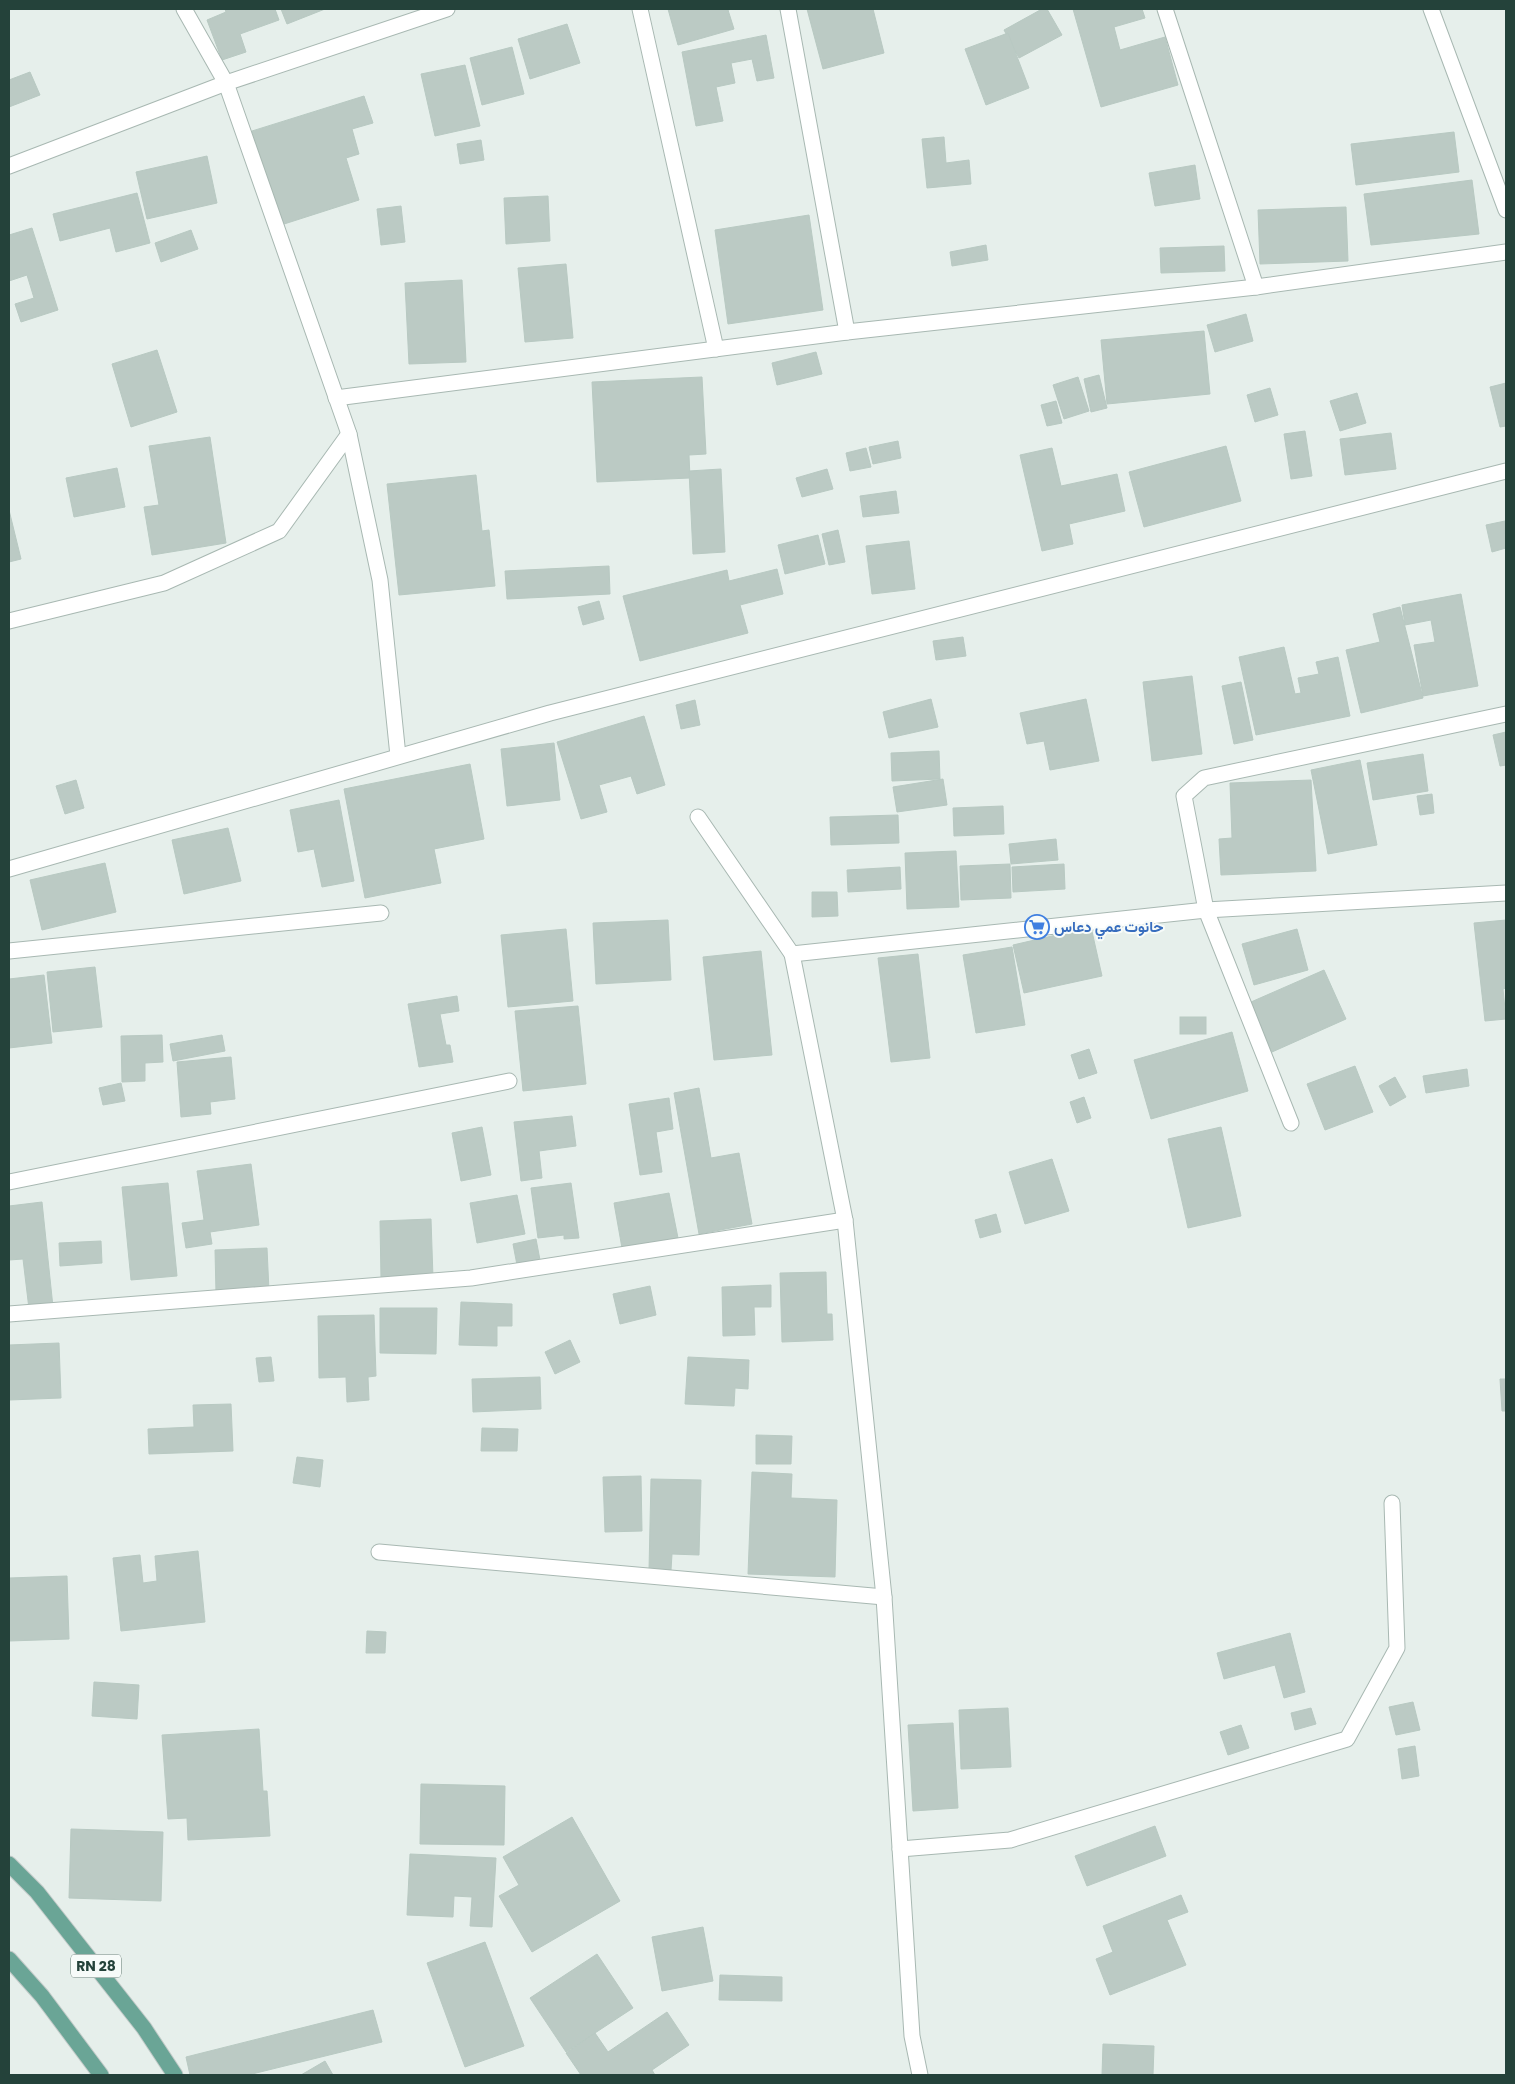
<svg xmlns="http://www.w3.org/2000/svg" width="1515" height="2084" font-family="Poppins,Vazirmatn,sans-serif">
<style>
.building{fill:#bbcac4;stroke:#b8c9c2}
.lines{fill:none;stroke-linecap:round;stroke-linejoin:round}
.minor-casing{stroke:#a8b8b2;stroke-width:17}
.major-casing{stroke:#c2cac8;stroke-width:17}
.minor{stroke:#fff;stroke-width:15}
.major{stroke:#6aa596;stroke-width:15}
.labels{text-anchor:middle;stroke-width:4;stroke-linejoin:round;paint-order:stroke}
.shield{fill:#f7fbf9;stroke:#637a73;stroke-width:1}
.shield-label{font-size:14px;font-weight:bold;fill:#24423a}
.shop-label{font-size:15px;font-weight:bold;fill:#366cbe;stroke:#f7fbf9;text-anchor:start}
</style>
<rect width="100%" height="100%" fill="#e6efeb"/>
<g class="building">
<polygon points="225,9 275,9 279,20 240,34 246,52 222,60 207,20 226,12"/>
<polygon points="281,9 325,9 287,24"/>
<polygon points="668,9 732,9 728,10 734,29 678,45"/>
<polygon points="807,9 873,9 884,53 823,69"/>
<polygon points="1042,9 1047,9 1062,35 1019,58 1004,30"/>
<polygon points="1073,9 1142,9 1145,18 1114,27 1120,50 1165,37 1178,85 1101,107"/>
<polygon points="567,24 580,63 530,79 518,39"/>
<polygon points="1008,33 1029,88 986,105 965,49"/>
<polygon points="766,35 774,78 757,81 752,59 731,63 735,83 716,87 723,121 696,126 682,52"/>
<polygon points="512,47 524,94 482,105 470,58"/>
<polygon points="465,65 480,126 435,136 421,74"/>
<polygon points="30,72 40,95 9,107 9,80"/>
<polygon points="364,96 373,123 352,129 359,154 346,158 359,200 281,225 252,131"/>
<polygon points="1454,132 1459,172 1356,185 1351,144"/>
<polygon points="944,137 946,163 969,160 971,184 927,188 922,139"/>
<polygon points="481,140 484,160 460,164 457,144"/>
<polygon points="207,156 217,203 147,219 136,172"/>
<polygon points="1195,165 1200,199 1155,206 1149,173"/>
<polygon points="1472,180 1479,234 1371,245 1364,194"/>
<polygon points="137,193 150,243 116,252 110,228 60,241 53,214"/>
<polygon points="548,196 550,241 506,244 504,198"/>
<polygon points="401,206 405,242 381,245 377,209"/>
<polygon points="1346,207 1348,261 1260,264 1258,210"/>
<polygon points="809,215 823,310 728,324 715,230"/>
<polygon points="32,228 58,310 21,322 15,304 34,298 27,275 9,281 9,235"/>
<polygon points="191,230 198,249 161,262 155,243"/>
<polygon points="986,245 988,260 952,266 950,252"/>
<polygon points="1224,246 1225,271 1161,273 1160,248"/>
<polygon points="566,264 573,338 525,342 518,268"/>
<polygon points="462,280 466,362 409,364 405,283"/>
<polygon points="1246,314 1253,341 1215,352 1207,325"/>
<polygon points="1204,331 1210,394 1107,404 1101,340"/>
<polygon points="157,350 177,412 131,427 112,364"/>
<polygon points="816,352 822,374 777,385 772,363"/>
<polygon points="1099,375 1107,408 1091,412 1084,379"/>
<polygon points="702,377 706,454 689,455 690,478 597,482 592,382"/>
<polygon points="1078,377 1089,411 1064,419 1053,385"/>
<polygon points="1506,383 1506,426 1500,427 1490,387"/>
<polygon points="1270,388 1278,415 1255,422 1247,395"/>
<polygon points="1357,393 1366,423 1340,431 1330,401"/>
<polygon points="1056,401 1062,423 1047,426 1041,405"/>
<polygon points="1305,431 1312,476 1291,479 1284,434"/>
<polygon points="1391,433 1396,469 1345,475 1340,439"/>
<polygon points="210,437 226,543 152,555 144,507 159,505 149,446"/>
<polygon points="898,441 901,458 873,464 869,447"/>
<polygon points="1226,446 1241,501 1144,527 1129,472"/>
<polygon points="866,448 871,467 850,471 846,453"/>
<polygon points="1052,448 1061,486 1117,474 1125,511 1069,524 1073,544 1042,551 1020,455"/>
<polygon points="117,468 125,507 74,517 66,478"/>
<polygon points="721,469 725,552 693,554 689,471"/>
<polygon points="827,469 833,489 802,497 796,478"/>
<polygon points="476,475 482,531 489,530 495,586 399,595 387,484"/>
<polygon points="896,491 899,513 863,517 860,496"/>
<polygon points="9,510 21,559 9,562"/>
<polygon points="1505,521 1506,548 1492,552 1486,525"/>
<polygon points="838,530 845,562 829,565 822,534"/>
<polygon points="818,535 825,564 785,574 778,545"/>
<polygon points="909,541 915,589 872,594 866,546"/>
<polygon points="609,566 610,594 507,599 505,571"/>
<polygon points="777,569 783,594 740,605 748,633 640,661 623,596 727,570 729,581"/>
<polygon points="1461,594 1478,686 1423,696 1414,645 1435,642 1431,620 1405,625 1402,605"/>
<polygon points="599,601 604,619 583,625 578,607"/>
<polygon points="1400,607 1423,698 1361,713 1346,650 1380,642 1373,614"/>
<polygon points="963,637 966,656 936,660 933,641"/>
<polygon points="1284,647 1295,694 1301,693 1298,678 1319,674 1316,662 1338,657 1350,716 1256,735 1239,657"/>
<polygon points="1192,676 1202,754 1152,761 1143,682"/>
<polygon points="1241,682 1253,740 1234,744 1222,686"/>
<polygon points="931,699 938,727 889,738 883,712"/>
<polygon points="1086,699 1099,761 1050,770 1044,741 1027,744 1020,713"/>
<polygon points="695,700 700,725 681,729 676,705"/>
<polygon points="644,716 665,785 637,794 631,776 599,785 607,812 581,819 557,742"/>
<polygon points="1506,732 1506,765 1500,766 1493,735"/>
<polygon points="554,743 560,800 507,806 501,749"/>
<polygon points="939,751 940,779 892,781 891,753"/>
<polygon points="1423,754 1428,791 1373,800 1367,763"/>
<polygon points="1360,760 1377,845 1328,854 1311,770"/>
<polygon points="470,764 484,839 434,849 441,883 365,898 344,789"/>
<polygon points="943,779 947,805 897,812 893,787"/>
<polygon points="76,780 84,808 65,814 56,786"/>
<polygon points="1311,780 1316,871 1221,875 1219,839 1232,838 1230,783"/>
<polygon points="1432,794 1434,813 1420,815 1417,796"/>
<polygon points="339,800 354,881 322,887 314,849 298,852 290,810"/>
<polygon points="1003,806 1004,834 954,836 953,808"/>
<polygon points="898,815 899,843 831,845 830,817"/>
<polygon points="228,828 241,881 184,894 172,840"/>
<polygon points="1056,839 1058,860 1011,864 1009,844"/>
<polygon points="956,851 959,907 907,909 905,853"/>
<polygon points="105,863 116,912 42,930 30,880"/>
<polygon points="1010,864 1011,898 961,900 960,866"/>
<polygon points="1064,864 1065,889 1013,892 1012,867"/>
<polygon points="900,867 901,889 848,892 847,870"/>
<polygon points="812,892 837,892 838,916 812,917"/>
<polygon points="668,920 671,980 596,984 593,923"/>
<polygon points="1506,920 1506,988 1503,989 1506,1019 1485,1021 1474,923"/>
<polygon points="1091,927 1102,976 1024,993 1013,945"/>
<polygon points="566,929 573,1001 508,1007 501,935"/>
<polygon points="1297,929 1308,970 1254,985 1242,944"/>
<polygon points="1012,947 1025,1025 976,1033 963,955"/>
<polygon points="761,951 772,1055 714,1060 703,957"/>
<polygon points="918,954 930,1058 891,1062 878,958"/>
<polygon points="95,967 102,1027 53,1032 47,972"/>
<polygon points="1324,970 1346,1019 1272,1052 1251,1002"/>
<polygon points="44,975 52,1043 9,1048 9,979"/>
<polygon points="457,996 459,1011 440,1014 446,1045 450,1045 453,1062 419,1067 408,1004"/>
<polygon points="578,1006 586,1084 523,1091 515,1011"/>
<rect x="1180" y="1017" width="26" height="17"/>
<polygon points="1232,1032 1248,1091 1151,1119 1134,1060"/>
<polygon points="162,1035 163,1062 145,1063 145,1081 122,1082 121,1036"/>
<polygon points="222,1035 225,1051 173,1061 170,1044"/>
<polygon points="1089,1049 1097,1073 1079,1079 1071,1055"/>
<polygon points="231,1057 235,1099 210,1102 211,1114 181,1117 177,1062"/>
<polygon points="1355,1066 1373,1112 1325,1130 1307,1084"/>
<polygon points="1467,1069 1469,1086 1426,1093 1423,1076"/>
<polygon points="1395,1077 1406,1097 1390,1106 1379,1086"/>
<polygon points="121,1083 125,1101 103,1105 99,1088"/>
<polygon points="699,1088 711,1158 739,1153 752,1224 699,1234 674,1093"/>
<polygon points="1084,1097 1091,1118 1077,1123 1070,1102"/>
<polygon points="669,1098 673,1129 656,1132 662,1172 640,1175 629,1104"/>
<polygon points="572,1116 576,1146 539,1151 542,1178 521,1181 514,1122"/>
<polygon points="482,1127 491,1175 461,1181 452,1133"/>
<polygon points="1221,1127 1241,1216 1188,1228 1168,1139"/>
<polygon points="1052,1159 1069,1211 1025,1224 1009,1172"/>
<polygon points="251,1164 259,1225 210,1232 212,1244 186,1248 182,1223 204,1220 197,1171"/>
<polygon points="168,1183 177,1276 131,1280 122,1187"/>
<polygon points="571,1183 579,1238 564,1239 564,1235 538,1238 531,1188"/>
<polygon points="669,1193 678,1238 622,1248 614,1203"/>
<polygon points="517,1195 525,1234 477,1243 470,1203"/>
<polygon points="42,1202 53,1307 29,1309 23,1259 9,1260 9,1206"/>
<polygon points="996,1214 1001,1232 980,1238 975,1220"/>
<polygon points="431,1219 433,1278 381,1279 380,1221"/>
<polygon points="536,1239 540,1260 517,1265 513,1244"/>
<polygon points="101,1241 102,1263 60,1266 59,1243"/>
<polygon points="267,1248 269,1291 216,1293 215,1250"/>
<polygon points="826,1272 827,1314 832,1314 833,1340 782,1342 780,1273"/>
<polygon points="771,1285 771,1307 754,1307 755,1335 723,1336 722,1287"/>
<polygon points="650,1286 656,1315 620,1324 613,1294"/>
<polygon points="461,1302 512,1304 512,1326 497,1326 497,1346 459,1345"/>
<polygon points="380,1308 437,1308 436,1354 380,1353"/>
<polygon points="374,1315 376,1376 368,1377 369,1400 347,1402 346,1377 319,1378 318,1316"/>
<polygon points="570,1340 580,1362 555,1374 545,1352"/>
<polygon points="59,1343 61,1398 9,1400 9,1345"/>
<polygon points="271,1357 274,1381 259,1382 256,1358"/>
<polygon points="688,1357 749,1360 748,1389 735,1388 734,1406 685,1404"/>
<polygon points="540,1377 541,1409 473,1412 472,1379"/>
<polygon points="1500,1379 1506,1379 1506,1411 1502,1411"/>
<polygon points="231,1404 233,1451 149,1454 148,1429 194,1427 193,1405"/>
<polygon points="482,1428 518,1429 517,1451 481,1451"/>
<polygon points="756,1435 792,1436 791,1464 756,1464"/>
<polygon points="297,1457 323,1460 320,1487 293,1483"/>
<polygon points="752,1472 792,1474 791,1498 837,1500 835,1577 748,1574"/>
<polygon points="641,1476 642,1531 605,1532 603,1477"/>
<polygon points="651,1479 701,1480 699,1555 672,1554 671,1570 649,1570"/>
<polygon points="198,1551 205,1622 121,1631 113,1558 140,1555 143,1583 157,1581 155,1556"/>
<polygon points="67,1576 69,1639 9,1641 9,1578"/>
<polygon points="367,1631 386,1632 385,1653 366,1653"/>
<polygon points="1290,1633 1305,1692 1284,1698 1275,1665 1224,1679 1217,1653"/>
<polygon points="94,1682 139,1685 137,1719 92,1716"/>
<polygon points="1413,1702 1420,1730 1396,1735 1389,1707"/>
<polygon points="1008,1708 1011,1767 961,1769 959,1710"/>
<polygon points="1311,1708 1316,1724 1295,1730 1291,1713"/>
<polygon points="953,1723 958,1808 913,1811 908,1725"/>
<polygon points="1241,1725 1249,1748 1228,1755 1220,1732"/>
<polygon points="259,1729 263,1791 267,1791 270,1836 188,1840 187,1818 168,1819 162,1735"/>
<polygon points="1415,1746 1419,1776 1402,1779 1398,1749"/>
<polygon points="421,1784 505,1786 504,1845 420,1844"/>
<polygon points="572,1817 620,1901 532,1952 499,1896 519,1885 503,1857"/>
<polygon points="1155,1826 1166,1856 1087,1886 1075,1856"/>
<polygon points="71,1829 163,1832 161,1901 69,1898"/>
<polygon points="410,1854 496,1858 492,1927 470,1926 472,1897 454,1896 453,1917 407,1915"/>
<polygon points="1181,1895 1188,1912 1167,1920 1186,1965 1110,1995 1096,1959 1113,1952 1103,1926"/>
<polygon points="703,1927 713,1981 662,1991 652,1937"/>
<polygon points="485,1942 524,2046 465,2067 427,1963"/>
<polygon points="597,1954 633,2008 566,2052 530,1998"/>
<polygon points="720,1975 782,1977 782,2001 719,2000"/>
<polygon points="373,2010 382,2042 248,2075 190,2075 186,2057"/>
<polygon points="667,2012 689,2045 652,2070 655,2075 581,2075 566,2053 595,2033 608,2052"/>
<polygon points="1103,2044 1154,2046 1153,2075 1102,2075"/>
<polygon points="325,2061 333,2075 301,2075"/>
</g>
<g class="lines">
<defs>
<g id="minor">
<polyline points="184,9 226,83 349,434 380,580 398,756"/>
<polyline points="640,9 716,349"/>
<polyline points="788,9 847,332"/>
<polyline points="1165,9 1256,287"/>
<polyline points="1431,9 1506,210"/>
<polyline points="9,166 226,83 447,9"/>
<polyline points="336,398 847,332 1256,287 1506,252"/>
<polyline points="9,621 164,583 279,531 349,434"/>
<polyline points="698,817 792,954 1206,910 1506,893"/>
<polyline points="9,869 550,713 1506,471"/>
<polyline points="9,951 381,913"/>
<polyline points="792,954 845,1220 884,1597 912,2036 920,2075"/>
<polyline points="1291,1123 1206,910 1184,796 1204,778 1506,714"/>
<polyline points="9,1182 509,1081"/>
<polyline points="9,1314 471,1278 845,1220"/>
<polyline points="379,1552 884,1597"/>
<polyline points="900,1849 1010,1840 1347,1739 1397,1648 1392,1503"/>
</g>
<g id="major">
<polyline points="9,1864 37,1892 144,2028 175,2075"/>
<polyline points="9,1959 42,1996 101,2075"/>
</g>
</defs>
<use href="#minor" class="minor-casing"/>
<use href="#major" class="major-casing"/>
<use href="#minor" class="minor"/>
<use href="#major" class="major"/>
</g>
<defs>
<symbol id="supermarket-ring" viewBox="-11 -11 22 22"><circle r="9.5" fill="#f7fbf9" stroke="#3f7fe0" stroke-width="1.5"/><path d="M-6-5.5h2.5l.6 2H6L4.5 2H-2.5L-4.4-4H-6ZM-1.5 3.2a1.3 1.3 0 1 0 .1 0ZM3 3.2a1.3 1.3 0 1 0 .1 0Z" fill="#3f7fe0"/></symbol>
</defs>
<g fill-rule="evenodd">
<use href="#supermarket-ring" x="1023" y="913" width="28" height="28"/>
</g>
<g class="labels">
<rect class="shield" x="71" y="1954.5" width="50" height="23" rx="4"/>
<g class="shield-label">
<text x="96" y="1971">RN 28</text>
</g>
<g class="shop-label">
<text x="1054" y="932">حانوت عمي دعاس</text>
</g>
</g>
<rect width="1515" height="2084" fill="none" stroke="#24423a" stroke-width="20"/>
</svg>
